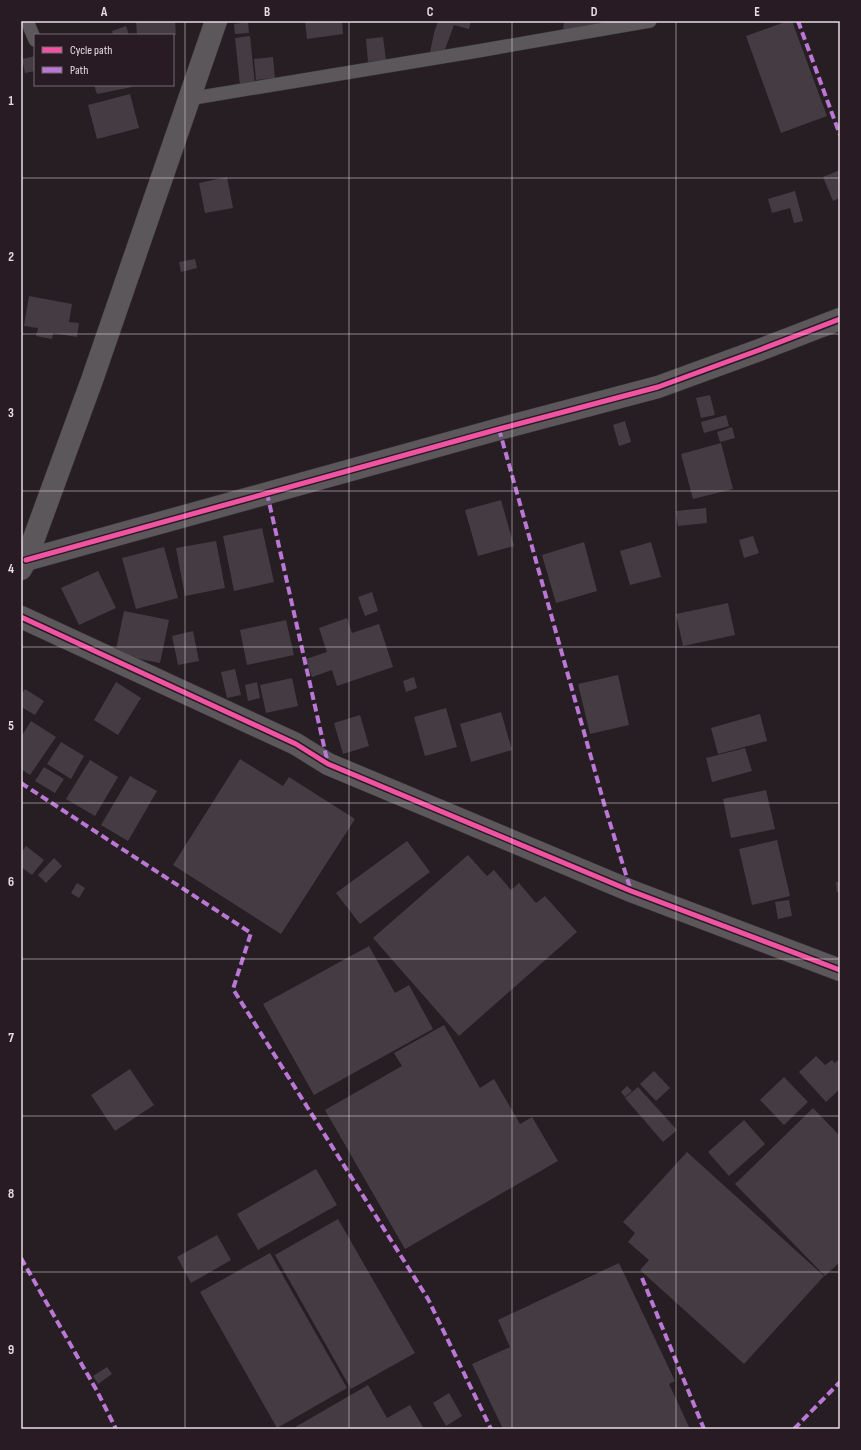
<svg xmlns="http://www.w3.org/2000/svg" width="861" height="1450" font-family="'Sofia Sans Condensed',sans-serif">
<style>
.building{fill:#443c42}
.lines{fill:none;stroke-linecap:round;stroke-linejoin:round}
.service-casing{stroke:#413b3e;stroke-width:14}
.minor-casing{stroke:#413b3e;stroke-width:23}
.service{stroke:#5c575a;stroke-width:13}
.minor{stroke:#5c575a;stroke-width:22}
.quiet{stroke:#ba77d6;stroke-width:4;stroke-dasharray:8 4;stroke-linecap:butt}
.cycleway-casing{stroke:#291b23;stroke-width:8}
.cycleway{stroke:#f153a3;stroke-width:5}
.grid{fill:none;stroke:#e7dde2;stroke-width:1;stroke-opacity:0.55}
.neatline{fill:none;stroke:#e7dde2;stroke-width:1.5}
.grid-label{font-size:13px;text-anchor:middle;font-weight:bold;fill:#e7dde2}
</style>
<rect width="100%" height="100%" fill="#261e22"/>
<g class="building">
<polygon points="136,21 175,21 176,35 137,35"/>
<polygon points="305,21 342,21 343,34 307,39"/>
<polygon points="438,21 471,21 469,29 454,25 444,52 430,52 434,33"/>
<polygon points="564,21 597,21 597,25 563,30"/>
<polygon points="788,21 792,21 827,116 781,133 746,36"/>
<polygon points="248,22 249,33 235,34 234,24"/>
<polygon points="126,26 129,35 113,35 112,31"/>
<polygon points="250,36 255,84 240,85 235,38"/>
<polygon points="383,37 386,60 368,62 366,39"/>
<polygon points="35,56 35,71 25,73 22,59"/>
<polygon points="273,57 275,78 256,80 254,59"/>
<polygon points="94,85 132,85 132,87 97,94"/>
<polygon points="130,94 139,128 97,139 88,105"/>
<polygon points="840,170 840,198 833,201 823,177"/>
<polygon points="227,177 233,208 205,213 199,183"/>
<polygon points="795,191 803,221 794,223 790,208 772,213 768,199"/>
<polygon points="195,259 197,268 181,272 179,262"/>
<polygon points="29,296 72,304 69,322 79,323 77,337 53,333 52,339 36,336 38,328 24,326"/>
<polygon points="710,395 715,415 701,418 696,398"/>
<polygon points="726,415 729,426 704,433 701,422"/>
<polygon points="625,421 631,442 619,446 613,425"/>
<polygon points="732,427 735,438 720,442 717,432"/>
<polygon points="721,443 733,489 693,499 681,454"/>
<polygon points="501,500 514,546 478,556 465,510"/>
<polygon points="706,508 707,523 678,526 676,511"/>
<polygon points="262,528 274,582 234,591 223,536"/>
<polygon points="753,536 759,553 744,558 739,540"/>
<polygon points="216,541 225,588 185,596 176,548"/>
<polygon points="584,542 597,591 556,603 542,555"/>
<polygon points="651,542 661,577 630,585 620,551"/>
<polygon points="164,547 178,598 136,609 122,558"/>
<polygon points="98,571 116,608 79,625 61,588"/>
<polygon points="372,592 378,611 365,616 358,597"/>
<polygon points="728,603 735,635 683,646 676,614"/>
<polygon points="124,611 169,620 160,663 115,654"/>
<polygon points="347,618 352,633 379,624 393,667 337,686 332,670 312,677 306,659 327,652 319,628"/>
<polygon points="286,620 294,655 247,665 240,630"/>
<polygon points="193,631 199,661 178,665 172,636"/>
<polygon points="235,669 241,695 227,698 221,672"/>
<polygon points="618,675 629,725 590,734 578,684"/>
<polygon points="414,677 417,688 406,692 403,681"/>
<polygon points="292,678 298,706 266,713 260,685"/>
<polygon points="116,682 141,698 118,735 94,720"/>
<polygon points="257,682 260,698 248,701 245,685"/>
<polygon points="25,689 44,701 35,715 21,707 21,695"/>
<polygon points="446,708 457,747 425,756 414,717"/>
<polygon points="501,712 512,750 471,762 460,724"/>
<polygon points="760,714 767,741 718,754 711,728"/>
<polygon points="360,715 369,746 343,754 334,723"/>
<polygon points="31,721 56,737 30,775 21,769 21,737"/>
<polygon points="61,742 84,756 71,779 47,764"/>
<polygon points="745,748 752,771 712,782 706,758"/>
<polygon points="240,759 283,786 289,777 355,819 281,934 173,865"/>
<polygon points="90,760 118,777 95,816 66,799"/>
<polygon points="44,767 64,779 55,793 35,781"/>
<polygon points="130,776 157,791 128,841 101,825"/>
<polygon points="766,790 775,829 731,838 723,799"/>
<polygon points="777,840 790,896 752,905 739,849"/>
<polygon points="407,841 430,872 360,924 336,893"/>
<polygon points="26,846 44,860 32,875 21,867 21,853"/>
<polygon points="468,855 487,876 494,870 511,890 519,883 536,903 545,896 577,932 459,1036 373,938"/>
<polygon points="54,858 62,866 46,883 38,875"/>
<polygon points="840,881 840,892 837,892 836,882"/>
<polygon points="77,883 85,888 79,898 71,893"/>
<polygon points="789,900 792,916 778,919 775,902"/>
<polygon points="369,946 395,993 409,985 433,1029 314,1095 263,1004"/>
<polygon points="444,1025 480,1088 494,1079 520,1124 532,1117 558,1161 405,1249 325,1110 402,1066 394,1053"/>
<polygon points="816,1056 825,1065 832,1060 835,1063 838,1060 840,1062 840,1089 826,1102 799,1072"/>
<polygon points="130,1069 154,1105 115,1131 91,1095"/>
<polygon points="654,1071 670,1088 656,1101 640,1084"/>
<polygon points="784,1077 808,1102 784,1125 760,1100"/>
<polygon points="627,1086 632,1091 625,1097 621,1092"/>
<polygon points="638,1087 677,1130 663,1142 625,1098"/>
<polygon points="813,1108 840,1136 840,1262 825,1276 735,1184"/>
<polygon points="744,1120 765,1144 729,1176 708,1152"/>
<polygon points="687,1152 824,1276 744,1364 640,1270 649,1260 628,1242 635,1233 623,1222"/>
<polygon points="316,1169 337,1205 258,1250 237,1214"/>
<polygon points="338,1219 415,1353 351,1389 275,1255"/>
<polygon points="217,1235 231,1260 191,1283 177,1257"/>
<polygon points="270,1253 347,1388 277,1428 200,1292"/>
<polygon points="619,1263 675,1381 669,1384 690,1429 503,1429 472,1364 510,1347 498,1320"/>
<polygon points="107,1367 112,1374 98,1384 93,1376"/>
<polygon points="368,1385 387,1418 410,1405 424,1429 292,1429"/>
<polygon points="449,1393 462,1416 446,1426 433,1403"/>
</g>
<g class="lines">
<defs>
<g id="service">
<polyline points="27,21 35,40"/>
<polyline points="188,99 478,51 650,21"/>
</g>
<g id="minor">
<polyline points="26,560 499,429 658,387 762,349 840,319"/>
<polyline points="21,569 26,560 92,380 216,21"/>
<polyline points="21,617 296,744 328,764 631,891 840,970"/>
</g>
</defs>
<use href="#service" class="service-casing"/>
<use href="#minor" class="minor-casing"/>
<use href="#service" class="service"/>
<use href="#minor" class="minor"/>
<g class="quiet">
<polyline points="798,21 840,135"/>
<polyline points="499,429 605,807 631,891"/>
<polyline points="267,493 328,764"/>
<polyline points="21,783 251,933 233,989 428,1299 491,1429"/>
<polyline points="21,1258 97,1391 116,1429"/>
<polyline points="642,1278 704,1429"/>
<polyline points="794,1429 840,1382"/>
</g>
<defs>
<g id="cycleway">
<polyline points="26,560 499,429 658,387 762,349 840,319"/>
<polyline points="21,617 296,744 328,764 631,891 840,970"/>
</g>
</defs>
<use href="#cycleway" class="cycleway-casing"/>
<use href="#cycleway" class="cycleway"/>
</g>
<path class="grid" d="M185 21V1429M349 21V1429M512 21V1429M676 21V1429M21 178H840M21 334H840M21 491H840M21 647H840M21 803H840M21 959H840M21 1116H840M21 1272H840"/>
<rect width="861" height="1450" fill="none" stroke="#291b23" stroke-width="44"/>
<rect x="34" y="34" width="140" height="52" fill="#291b23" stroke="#75696f"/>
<rect x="42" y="47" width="20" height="6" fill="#f153a3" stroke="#75696f"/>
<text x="70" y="54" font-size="12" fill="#e7dde2">Cycle path</text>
<rect x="42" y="67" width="20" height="6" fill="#ba77d6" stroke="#75696f"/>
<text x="70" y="74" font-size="12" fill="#e7dde2">Path</text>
<rect x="22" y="22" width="817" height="1406" class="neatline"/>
<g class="grid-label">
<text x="104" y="16">A</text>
<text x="267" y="16">B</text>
<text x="430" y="16">C</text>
<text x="594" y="16">D</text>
<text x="757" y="16">E</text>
<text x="11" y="105">1</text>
<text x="11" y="261">2</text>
<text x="11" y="417">3</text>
<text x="11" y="573">4</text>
<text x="11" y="730">5</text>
<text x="11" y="886">6</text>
<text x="11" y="1042">7</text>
<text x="11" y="1198">8</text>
<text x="11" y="1354">9</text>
</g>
</svg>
